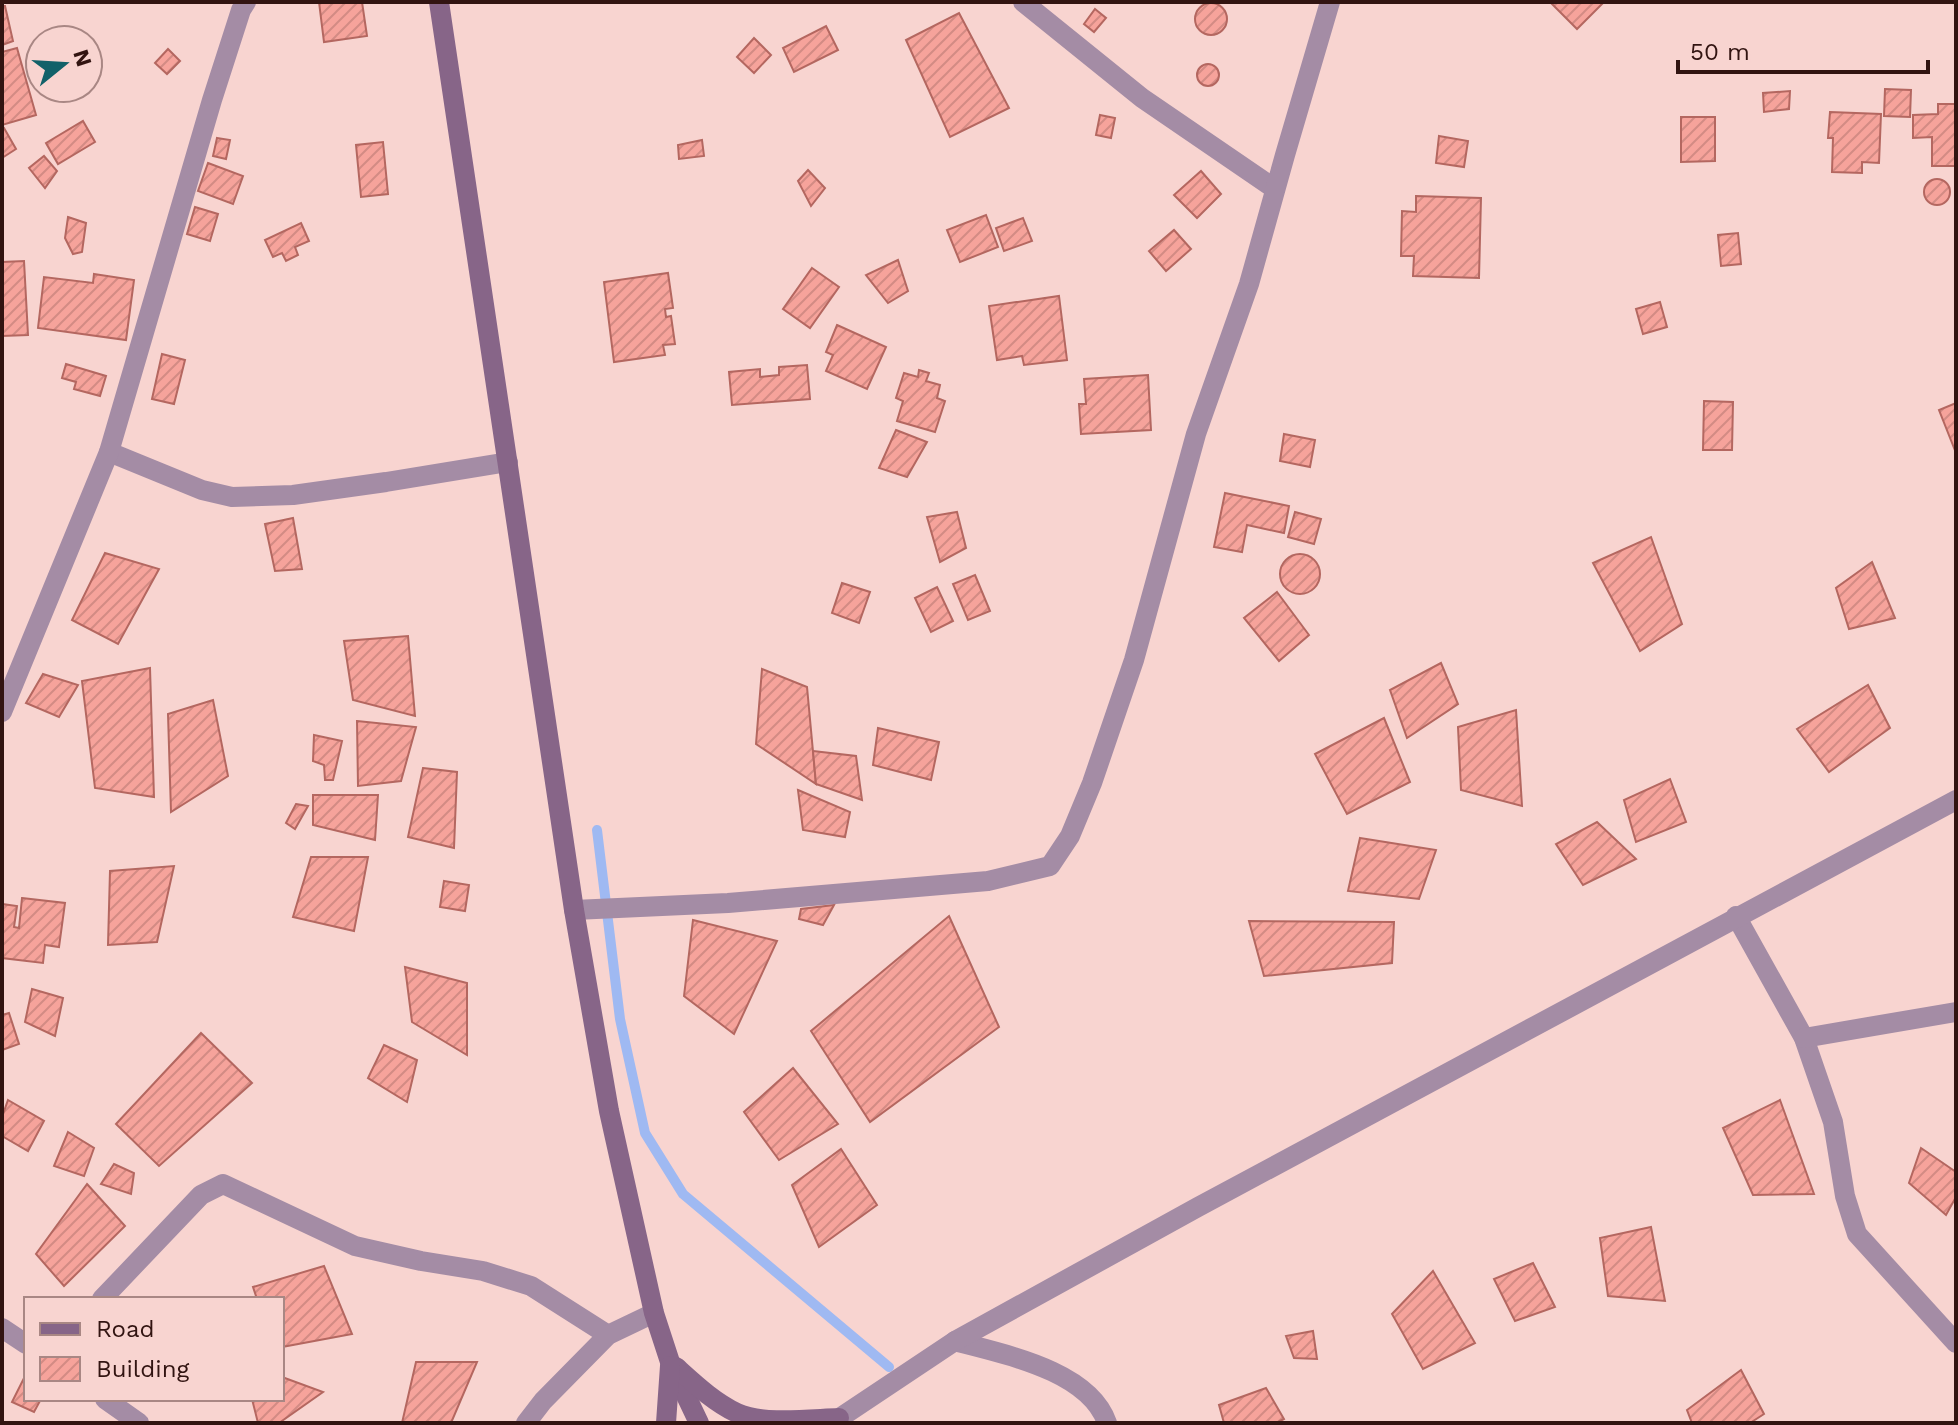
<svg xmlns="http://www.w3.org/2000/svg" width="1958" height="1425" font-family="'Work Sans',sans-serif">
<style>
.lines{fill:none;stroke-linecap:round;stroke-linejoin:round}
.stream{stroke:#9fb9f2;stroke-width:10}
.building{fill:url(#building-hatch);stroke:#b46760;stroke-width:2}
.street{stroke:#a48ca5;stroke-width:20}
.secondary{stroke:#876588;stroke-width:20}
</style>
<defs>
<pattern id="building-hatch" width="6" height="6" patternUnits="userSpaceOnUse" patternTransform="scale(2)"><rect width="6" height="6" fill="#f6a39b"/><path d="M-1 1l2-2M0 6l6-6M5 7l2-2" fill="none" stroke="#d38b84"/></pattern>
</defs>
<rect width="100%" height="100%" fill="#f8d4d0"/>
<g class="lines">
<polyline class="stream" points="597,830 620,1019 645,1133 683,1194 889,1367"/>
</g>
<g class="building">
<polygon points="319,2 362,2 367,36 324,42"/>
<polygon points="1550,2 1604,2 1577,29"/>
<circle cx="1211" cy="19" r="16"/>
<polygon points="2,6 5,6 13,41 2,45"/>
<polygon points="1095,9 1106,18 1094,32 1084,24"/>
<polygon points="959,13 1009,108 950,137 906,40"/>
<polygon points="826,26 838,50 794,72 783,48"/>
<polygon points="754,38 771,55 754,73 737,57"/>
<polygon points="17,48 36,115 2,125 2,52"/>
<polygon points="168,49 180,61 167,74 155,63"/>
<circle cx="1208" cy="75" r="11"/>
<polygon points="1885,89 1911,90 1910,117 1884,116"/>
<polygon points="1790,91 1789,109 1764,112 1763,93"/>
<polygon points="1938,104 1956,104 1956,166 1932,166 1932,137 1913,138 1913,115 1938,114"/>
<polygon points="1830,112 1881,114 1879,163 1862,162 1862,173 1832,172 1833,138 1828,138"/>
<polygon points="1100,115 1115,118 1111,138 1096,135"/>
<polygon points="1681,117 1715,117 1715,161 1681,162"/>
<polygon points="83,121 95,142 58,164 46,143"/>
<polygon points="4,128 16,149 2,158 2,129"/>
<polygon points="1439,136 1468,141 1464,167 1436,163"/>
<polygon points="217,138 230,140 226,159 213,156"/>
<polygon points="702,140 704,156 679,159 678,145"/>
<polygon points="383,142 388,194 361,197 356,145"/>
<polygon points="44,156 57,171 45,188 29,168"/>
<polygon points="208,163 243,176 233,204 198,191"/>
<polygon points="808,170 825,188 811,206 798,181"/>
<polygon points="1201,171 1221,194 1197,218 1174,195"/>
<circle cx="1937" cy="192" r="13"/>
<polygon points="1416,196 1481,198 1479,278 1413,276 1414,256 1401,256 1402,211 1416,212"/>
<polygon points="195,207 218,214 210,241 187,234"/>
<polygon points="986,215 998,247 960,262 947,230"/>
<polygon points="68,217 86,223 82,252 73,254 65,238"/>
<polygon points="1023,218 1032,241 1004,251 996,228"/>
<polygon points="301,223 309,241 295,247 298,255 286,261 282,253 273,257 265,240"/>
<polygon points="1174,230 1191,249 1166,271 1149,251"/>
<polygon points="1738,233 1741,264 1721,266 1718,235"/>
<polygon points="898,260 908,291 888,303 866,275"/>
<polygon points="24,261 28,335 2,336 2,262"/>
<polygon points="812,268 839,287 810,328 783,309"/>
<polygon points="668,273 673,308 665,309 666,317 671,316 675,344 663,345 665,355 614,362 604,282"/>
<polygon points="94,274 134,280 126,340 38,328 44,277 93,283"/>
<polygon points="1059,296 1067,360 1024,365 1022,356 997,360 989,306"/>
<polygon points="1660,302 1667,327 1643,334 1636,309"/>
<polygon points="837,325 886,347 867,389 826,371 833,355 826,352"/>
<polygon points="162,354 185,360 174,404 152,399"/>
<polygon points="66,364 106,376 100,396 74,389 76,382 62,378"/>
<polygon points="807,365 810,399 732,405 729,372 760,369 760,377 779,375 779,367"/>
<polygon points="919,370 929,373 926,381 940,385 937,398 945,401 935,432 897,421 903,401 896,398 904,373 918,377"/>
<polygon points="1148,375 1151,430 1081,434 1079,404 1086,404 1084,379"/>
<polygon points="1704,401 1733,402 1732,450 1703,450"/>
<polygon points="1956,403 1956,453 1939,410"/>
<polygon points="896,430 927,442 907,477 879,468"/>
<polygon points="1284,434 1315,440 1310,467 1280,461"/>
<polygon points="1225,493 1289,506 1284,533 1247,525 1242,552 1214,547"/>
<polygon points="957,512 966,548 940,562 927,517"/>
<polygon points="1295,512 1321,519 1314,544 1288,537"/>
<polygon points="293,518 302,569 275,571 265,524"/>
<polygon points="1651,537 1682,624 1640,651 1593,563"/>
<polygon points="105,553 159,569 118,644 72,620"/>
<circle cx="1300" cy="574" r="20"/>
<polygon points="1872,562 1895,618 1849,629 1836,588"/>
<polygon points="975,575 990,611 968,620 953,584"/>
<polygon points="842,583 870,592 859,623 832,613"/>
<polygon points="937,587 953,621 931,632 915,598"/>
<polygon points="1277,592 1309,635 1279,661 1244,618"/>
<polygon points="408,636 415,716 353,700 344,641"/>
<polygon points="1441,663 1458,704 1407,738 1390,690"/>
<polygon points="150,668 154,797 95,788 82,681"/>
<polygon points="762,669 807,687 816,784 756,744"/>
<polygon points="43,674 78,685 59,717 26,703"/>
<polygon points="1868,685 1890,728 1829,772 1797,729"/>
<polygon points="213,700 228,776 171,812 168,714"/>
<polygon points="1516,710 1522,806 1461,790 1458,727"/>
<polygon points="1384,718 1410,782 1347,814 1315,754"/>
<polygon points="357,721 416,727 401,781 358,786"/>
<polygon points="878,728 939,742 931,780 873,765"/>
<polygon points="314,735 342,741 333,780 325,780 324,765 313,761"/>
<polygon points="813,751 856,756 862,800 816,784"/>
<polygon points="423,768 457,772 454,848 408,837"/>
<polygon points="1670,779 1686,822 1636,842 1624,800"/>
<polygon points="798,790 850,812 845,837 803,830"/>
<polygon points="313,795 378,795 375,840 313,825"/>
<polygon points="296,804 308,806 295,829 286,823"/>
<polygon points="1597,822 1636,859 1583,885 1556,844"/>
<polygon points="1360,838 1436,850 1419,899 1348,891"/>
<polygon points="311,857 368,857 354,931 293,917"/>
<polygon points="174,866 157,942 108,945 110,871"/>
<polygon points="444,881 469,885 465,911 440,907"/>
<polygon points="22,898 65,903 59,947 45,945 43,963 2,958 2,904 17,906 14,927 19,928"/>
<polygon points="834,905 823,925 799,919 801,909"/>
<polygon points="949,916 999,1027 870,1122 811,1031"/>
<polygon points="693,920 777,941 734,1034 684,996"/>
<polygon points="1249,921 1394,922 1392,963 1264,976"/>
<polygon points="405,967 467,983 467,1055 412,1022"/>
<polygon points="32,989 63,998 55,1036 25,1022"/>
<polygon points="9,1013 19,1044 2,1050 2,1015"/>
<polygon points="201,1033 252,1083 159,1166 116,1124"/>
<polygon points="384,1045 417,1060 407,1102 368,1078"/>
<polygon points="793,1068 838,1124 779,1160 744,1112"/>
<polygon points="8,1100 44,1121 28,1151 2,1136 2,1117"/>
<polygon points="1780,1100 1814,1194 1753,1195 1723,1128"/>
<polygon points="68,1132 94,1148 84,1176 54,1166"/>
<polygon points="1921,1148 1956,1172 1956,1197 1946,1215 1909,1183"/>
<polygon points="841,1149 877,1205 819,1247 792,1185"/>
<polygon points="114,1164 134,1173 131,1194 101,1184"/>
<polygon points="87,1184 125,1226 64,1286 36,1254"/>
<polygon points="1651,1227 1665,1301 1608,1296 1600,1238"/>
<polygon points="1533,1263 1555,1307 1515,1321 1494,1279"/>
<polygon points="324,1266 352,1334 282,1347 282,1299 257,1299 253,1287"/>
<polygon points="1433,1271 1475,1343 1423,1369 1392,1314"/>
<polygon points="1313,1331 1317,1359 1294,1358 1286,1336"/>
<polygon points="416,1362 477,1362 451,1423 402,1423"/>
<polygon points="1741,1370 1764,1414 1750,1423 1692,1423 1687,1410"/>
<polygon points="282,1377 323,1392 279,1423 258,1423 252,1399 282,1399"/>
<polygon points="24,1378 26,1379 26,1399 41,1399 34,1412 12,1402"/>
<polygon points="1266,1388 1284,1419 1276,1423 1224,1423 1219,1405"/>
</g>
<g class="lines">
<g class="street">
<polyline points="1023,2 1142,98 1275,189"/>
<polyline points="109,452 202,490 232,497 293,495 386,482 508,462"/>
<polyline points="2,712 109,452 212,100 241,10 246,2"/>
<polyline points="574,910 728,903 988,881 1050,866 1070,836 1092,783 1134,660 1196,434 1249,284 1285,155 1330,2"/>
<polyline points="1736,916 1804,1038 1833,1122 1845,1196 1857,1234 1956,1343"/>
<polyline points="1804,1038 1956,1012"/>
<polyline points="102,1299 201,1195 223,1184 355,1246 421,1261 483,1271 531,1286 608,1335"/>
<polyline points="2,1328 26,1344"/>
<path d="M955 1341C1002 1354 1089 1370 1107 1423"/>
<polyline points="105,1399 139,1423"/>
<polyline points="526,1423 543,1401 608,1335 654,1313"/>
<polyline points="832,1423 955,1341 1198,1207 1956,800"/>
</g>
<g class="secondary">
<polyline points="439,2 574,910 609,1111 654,1313 670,1362 699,1423"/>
<path d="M676 1367C696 1385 714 1402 737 1413 763 1425 810 1419 839 1418"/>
<polyline points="666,1423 670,1366"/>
</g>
</g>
<rect width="1958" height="1425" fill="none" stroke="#321411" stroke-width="8"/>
<rect x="24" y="1297" width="260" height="104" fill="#f8d4d0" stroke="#a98784" stroke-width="2"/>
<rect x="40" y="1323" width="40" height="12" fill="#876588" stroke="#a98784" stroke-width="2"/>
<text x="96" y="1337" font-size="24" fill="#321411">Road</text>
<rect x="40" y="1357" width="40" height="24" fill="url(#building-hatch)" stroke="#a98784" stroke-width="2"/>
<text x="96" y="1377" font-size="24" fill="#321411">Building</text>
<g transform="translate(64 64) rotate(72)"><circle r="38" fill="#f8d4d0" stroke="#a98784" stroke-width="2"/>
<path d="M0-6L14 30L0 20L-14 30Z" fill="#126169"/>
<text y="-12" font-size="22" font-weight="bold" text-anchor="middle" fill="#321411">N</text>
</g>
<path d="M1678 60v12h250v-12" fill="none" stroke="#321411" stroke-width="4"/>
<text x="1690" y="60" font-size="24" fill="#321411" stroke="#f8d4d0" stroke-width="6" paint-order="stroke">50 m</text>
</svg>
